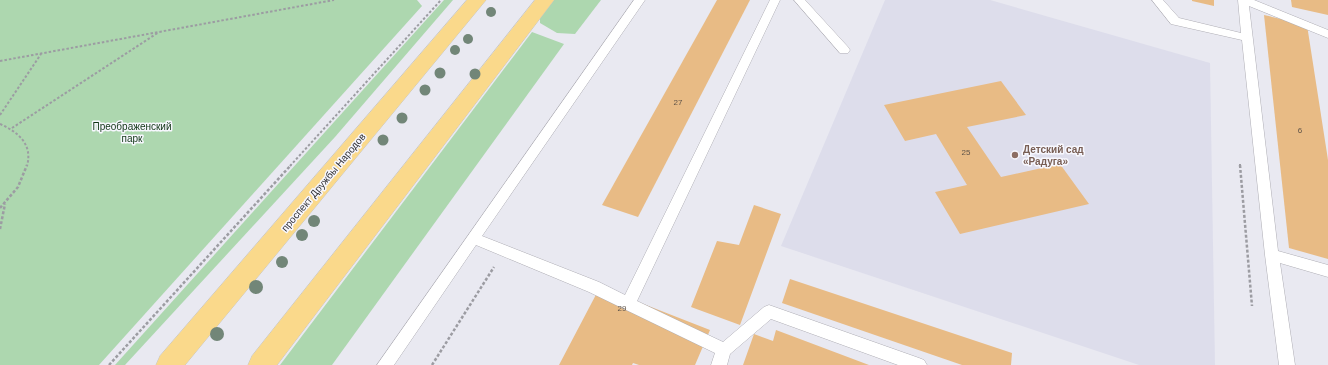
<svg xmlns="http://www.w3.org/2000/svg" width="1328" height="365" font-family="Arial,sans-serif">
<style>
.built{fill:#ddddeb}
.green{fill:#add7af}
.building{fill:#e8bb85}
.lines{fill:none;stroke-linecap:round;stroke-linejoin:round}
.service-casing{stroke:#afaeb5;stroke-width:1}
.primary-casing{stroke:#c6c6c6;stroke-width:1}
.path-far1{stroke:#9c9ca2;stroke-width:2;stroke-dasharray:2.5 2;stroke-linecap:butt}
.path{stroke:#9c9ca2;stroke-width:2.5;stroke-dasharray:3 2;stroke-linecap:butt}
.service{fill:#fff;fill-rule:evenodd}
.primary{fill:#fad98b;fill-rule:evenodd}
.tree{fill:#728678}
.education-dot{fill:#8d6e63;stroke:#f7f7fe;stroke-width:1.5}
.labels{text-anchor:middle;stroke-width:3;stroke-linejoin:round;paint-order:stroke}
.number-label{font-size:8px;fill:#605449}
.park-label{font-size:10px;fill:#103515;stroke:#f7f7fe}
.education-label{font-size:10px;font-weight:bold;fill:#785e54;stroke:#f7f7fe;text-anchor:start}
.street-label{font-size:10px;fill:#323235;stroke:#f7f7fe}
</style>
<rect width="100%" height="100%" fill="#e9e9f1"/>
<polygon class="built" points="885,0 990,0 1210,63 1215,365 1139,365 781,246"/>
<g class="green">
<polygon points="0,0 417,0 422,6 99,365 0,365"/>
<polygon points="444,0 453,0 335,137 125,365 115,365"/>
<polygon points="552,0 601,0 575,34 557,33 540,23 540,15"/>
<polygon points="532,32 564,44 332,365 280,365"/>
</g>
<g class="building">
<polygon points="717,0 750,0 638,217 602,205"/>
<polygon points="1192,0 1214,0 1214,6 1192,1"/>
<polygon points="1291,0 1328,0 1328,15 1292,7"/>
<polygon points="1264,15 1307,25 1328,160 1328,259 1289,248"/>
<polygon points="1001,81 1026,115 967,127 1001,177 1060,164 1089,204 960,234 935,192 967,185 936,134 905,141 884,105"/>
<polygon points="754,205 781,214 740,325 691,307 717,241 739,245"/>
<polygon points="790,279 1012,353 1011,365 962,365 782,303"/>
<polygon points="600,287 710,330 695,365 639,365 633,363 632,365 559,365"/>
<polygon points="776,330 869,365 743,365 754,334 773,341"/>
</g>
<g class="lines">
<defs>
<g id="service">
<polygon points="634,0 645,0 482,236 599,282 625,295 770,0 780,0 637,301 723,342 764,307 769,305 919,358 924,360 927,365 898,365 771,319 730,354 727,365 711,365 715,353 589,292 476,245 394,365 377,365"/>
<polygon points="794,0 805,0 848,47 850,50 848,53 840,53"/>
<polygon points="1152,0 1163,0 1179,18 1241,33 1238,0 1254,0 1328,30 1328,38 1249,6 1278,251 1328,265 1328,277 1280,263 1295,365 1279,365 1265,255 1242,40 1171,24"/>
</g>
<g id="primary">
<polygon points="467,0 486,0 185,365 156,365 160,356"/>
<polygon points="535,0 554,0 277,365 248,365 252,356"/>
</g>
</defs>
<use href="#service" class="service-casing"/>
<use href="#primary" class="primary-casing"/>
<g class="path-far1">
<polyline points="0,61 334,0"/>
<polyline points="0,115 41,54"/>
<path d="M0 124C18 132 33 144 27 166"/>
<polyline points="12,128 159,32"/>
<polyline points="1240,164 1240,166"/>
<polyline points="290,166 441,0"/>
</g>
<g class="path">
<polyline points="1240,165 1252,306"/>
<polyline points="0,208 18,187 27,165"/>
<polyline points="0,229 5,204"/>
<polyline points="109,365 291,165"/>
<polyline points="432,365 494,267"/>
</g>
<use href="#service" class="service"/>
<use href="#primary" class="primary"/>
</g>
<g class="tree">
<circle cx="491" cy="12" r="5"/>
<circle cx="468" cy="39" r="5"/>
<circle cx="455" cy="50" r="5"/>
<circle cx="440" cy="73" r="5.5"/>
<circle cx="475" cy="74" r="5.5"/>
<circle cx="425" cy="90" r="5.5"/>
<circle cx="402" cy="118" r="5.5"/>
<circle cx="383" cy="140" r="5.5"/>
<circle cx="314" cy="221" r="6"/>
<circle cx="302" cy="235" r="6"/>
<circle cx="282" cy="262" r="6"/>
<circle cx="256" cy="287" r="7"/>
<circle cx="217" cy="334" r="7"/>
</g>
<circle class="education-dot" cx="1015" cy="155" r="4"/>
<g class="labels">
<g class="number-label">
<text x="678" y="105">27</text>
<text x="1300" y="133">6</text>
<text x="966" y="155">25</text>
<text x="622" y="311">29</text>
</g>
<g class="park-label">
<text x="132" y="130">Преображенский<tspan x="132" dy="12">парк</tspan></text>
</g>
<g class="education-label">
<text x="1023" y="153">Детский сад<tspan x="1023" dy="12">«Радуга»</tspan></text>
</g>
<g class="street-label">
<text transform="translate(323 182) rotate(-50)" y="4">проспект Дружбы Народов</text>
</g>
</g>
</svg>
